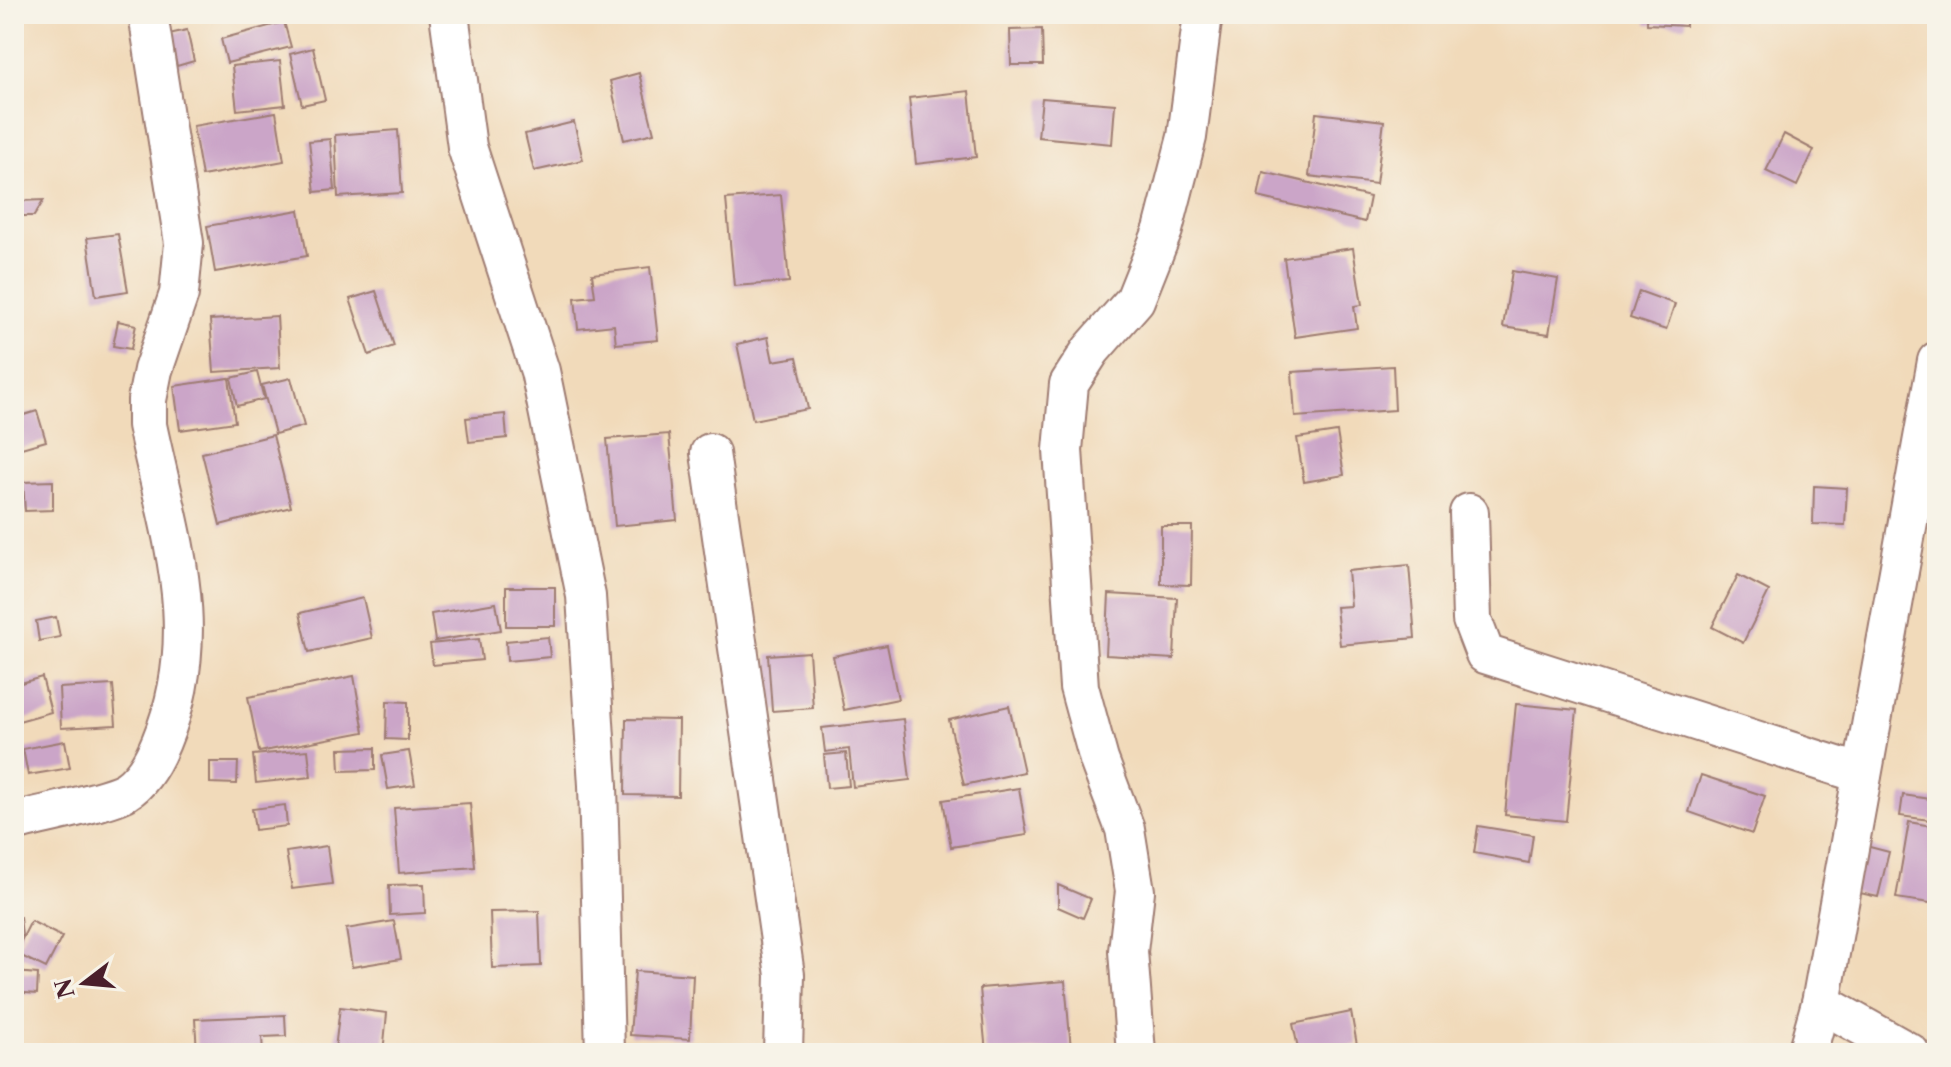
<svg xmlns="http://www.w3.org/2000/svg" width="1951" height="1067" font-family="'Libre Caslon Text',serif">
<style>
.building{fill:#cba5c8}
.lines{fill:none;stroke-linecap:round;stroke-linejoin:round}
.minor-casing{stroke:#9e7c72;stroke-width:42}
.minor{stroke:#fff;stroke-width:38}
</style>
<rect width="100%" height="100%" fill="#f7f3e8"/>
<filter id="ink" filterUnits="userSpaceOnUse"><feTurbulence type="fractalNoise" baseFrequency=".0125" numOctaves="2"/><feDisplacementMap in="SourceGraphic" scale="16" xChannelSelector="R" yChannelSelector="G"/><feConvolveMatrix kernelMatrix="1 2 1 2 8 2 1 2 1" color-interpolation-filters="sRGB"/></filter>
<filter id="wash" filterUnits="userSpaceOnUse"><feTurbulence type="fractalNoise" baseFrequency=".006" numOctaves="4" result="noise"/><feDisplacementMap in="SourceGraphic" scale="32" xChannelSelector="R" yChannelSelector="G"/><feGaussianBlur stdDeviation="1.8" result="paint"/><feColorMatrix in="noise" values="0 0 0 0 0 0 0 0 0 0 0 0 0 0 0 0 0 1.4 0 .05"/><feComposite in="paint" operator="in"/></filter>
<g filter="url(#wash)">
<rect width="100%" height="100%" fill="#f1daba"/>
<g id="blocks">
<g class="building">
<polygon points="1647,14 1686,14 1686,26 1647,24"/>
<polygon points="284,22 291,47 227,63 221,39"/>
<polygon points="1042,29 1043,65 1011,65 1010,30"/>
<polygon points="187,30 194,61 177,66 169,34"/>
<polygon points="313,48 325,100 302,105 290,54"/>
<polygon points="280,61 285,105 237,110 232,66"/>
<polygon points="639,73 654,133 624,140 610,81"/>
<polygon points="969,91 976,157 916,164 909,98"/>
<polygon points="1042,98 1115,104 1112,144 1038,137"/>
<polygon points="14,103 21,104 16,169 14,169"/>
<polygon points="276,112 284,161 202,176 193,126"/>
<polygon points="1316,113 1384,121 1376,184 1309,176"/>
<polygon points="574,122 583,160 534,171 525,134"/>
<polygon points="398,130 402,193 338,197 335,135"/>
<polygon points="1784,134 1814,150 1797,186 1766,171"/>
<polygon points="330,139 335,190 315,192 309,141"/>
<polygon points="1263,172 1370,197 1365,222 1258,197"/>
<polygon points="781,195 789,282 734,286 726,199"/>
<polygon points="44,200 34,216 20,216 19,201"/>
<polygon points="299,210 307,256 215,272 207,226"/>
<polygon points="118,234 128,291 96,296 87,238"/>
<polygon points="1353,248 1362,305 1354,306 1357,328 1295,337 1284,258"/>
<polygon points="650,267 658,340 616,344 614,325 578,329 575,298 595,296 592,274"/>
<polygon points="1512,271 1558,279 1549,334 1503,327"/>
<polygon points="376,291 394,346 369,355 350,299"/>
<polygon points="1639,291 1675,304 1666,330 1630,318"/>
<polygon points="277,316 280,368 214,372 210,320"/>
<polygon points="118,321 136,325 131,349 113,346"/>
<polygon points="768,337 773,361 797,357 808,409 753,420 737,344"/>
<polygon points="1393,366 1395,410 1295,417 1292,372"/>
<polygon points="257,372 264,399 237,406 231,378"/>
<polygon points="229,378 235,422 180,430 174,386"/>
<polygon points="291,378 304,426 275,434 262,385"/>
<polygon points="37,411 46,441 18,449 14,418"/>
<polygon points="505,414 507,438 469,442 466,418"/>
<polygon points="1337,432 1344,475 1304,482 1297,438"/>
<polygon points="669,434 677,520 615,526 607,439"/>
<polygon points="273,435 291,507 220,525 202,453"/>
<polygon points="53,481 53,510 25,511 23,482"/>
<polygon points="1814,486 1847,488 1845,525 1813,524"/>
<polygon points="1161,526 1192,526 1191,585 1161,584"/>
<polygon points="1409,565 1415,638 1340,645 1336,607 1351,606 1348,571"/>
<polygon points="1738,575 1769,591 1743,643 1712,627"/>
<rect x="506" y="587" width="49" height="39"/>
<polygon points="1109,594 1177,598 1174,659 1106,655"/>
<polygon points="363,598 372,638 309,652 300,613"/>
<polygon points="496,603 501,630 435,641 431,614"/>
<polygon points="56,617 60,637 39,641 36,621"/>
<polygon points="548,637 550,657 507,661 506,641"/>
<polygon points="479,639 482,660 433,665 430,644"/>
<polygon points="887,645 898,699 844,710 833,656"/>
<polygon points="809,652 813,708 772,711 768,655"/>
<polygon points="354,676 364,732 259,752 248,697"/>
<polygon points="42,677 51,712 19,721 14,685"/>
<polygon points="113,685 116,725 61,728 59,688"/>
<polygon points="387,701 408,702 408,740 386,739"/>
<polygon points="1516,704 1577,710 1566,821 1505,815"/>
<polygon points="1009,706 1024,772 964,785 949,720"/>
<polygon points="626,719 679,720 678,796 625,795"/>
<polygon points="903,719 910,780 853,787 849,749 825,752 822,728"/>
<polygon points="65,741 70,768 28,775 23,749"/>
<polygon points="375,748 375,770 340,771 339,749"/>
<polygon points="308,750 311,777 256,783 253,755"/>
<polygon points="409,751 415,785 388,789 382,755"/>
<polygon points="846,753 849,786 827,788 824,755"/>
<polygon points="210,762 238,762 237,784 210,783"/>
<polygon points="1701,775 1765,796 1752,834 1689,812"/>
<polygon points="1019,788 1027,835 951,847 943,800"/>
<polygon points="1903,795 1937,800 1937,821 1900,816"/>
<polygon points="470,803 475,867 399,873 394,808"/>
<polygon points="285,805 287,826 255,830 252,809"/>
<polygon points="1909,822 1937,827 1937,904 1896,898"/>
<polygon points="1478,826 1533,835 1529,863 1474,853"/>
<polygon points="1862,845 1889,852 1878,897 1851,891"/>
<polygon points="327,846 332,884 292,889 286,852"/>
<polygon points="424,884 425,913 390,915 389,885"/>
<polygon points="1058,885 1091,899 1083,918 1058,907"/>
<polygon points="539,911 541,966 492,968 490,912"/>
<polygon points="14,917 20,917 22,936 14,937"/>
<polygon points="31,921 62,937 46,968 15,953"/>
<polygon points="394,921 401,959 352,967 346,929"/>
<polygon points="635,971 693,975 690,1039 630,1035"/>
<polygon points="14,972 38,974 37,994 14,992"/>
<polygon points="1065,981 1071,1049 986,1053 980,988"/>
<polygon points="340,1007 387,1013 383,1053 335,1049"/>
<polygon points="1351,1012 1357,1045 1299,1053 1293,1024"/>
<polygon points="285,1015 286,1036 262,1037 263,1053 197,1053 195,1019"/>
</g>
</g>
</g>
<g filter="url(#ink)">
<use href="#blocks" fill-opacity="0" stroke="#9e7c72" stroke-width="2"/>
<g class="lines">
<defs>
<g id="minor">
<polyline points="449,14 467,147 540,371 586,596 598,785 605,1053"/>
<polyline points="710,453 785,975 783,1053"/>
<polyline points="1469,513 1472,620 1485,654 1862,774"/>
<path d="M14 822C39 815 107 802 126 791 142 781 154 759 161 742 207 632 170 535 147 425V400L153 370 179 294 184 243 148 14"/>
<polyline points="1821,1003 1910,1053"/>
<polyline points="1136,1053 1128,951 1135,891 1125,829 1099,760 1079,687 1063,450 1069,384 1091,350 1135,300 1163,230 1187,137 1203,14"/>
<polyline points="1807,1053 1821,1003 1937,361"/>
</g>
</defs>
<use href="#minor" class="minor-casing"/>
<use href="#minor" class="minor"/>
</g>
</g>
<rect width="1951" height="1067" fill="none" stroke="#f7f3e8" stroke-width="48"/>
<g transform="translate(84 983) rotate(254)" stroke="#f7f3e8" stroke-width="6" paint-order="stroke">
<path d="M0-6L14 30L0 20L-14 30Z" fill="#4a1f2b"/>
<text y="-12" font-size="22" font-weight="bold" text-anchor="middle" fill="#4a1f2b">N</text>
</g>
</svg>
